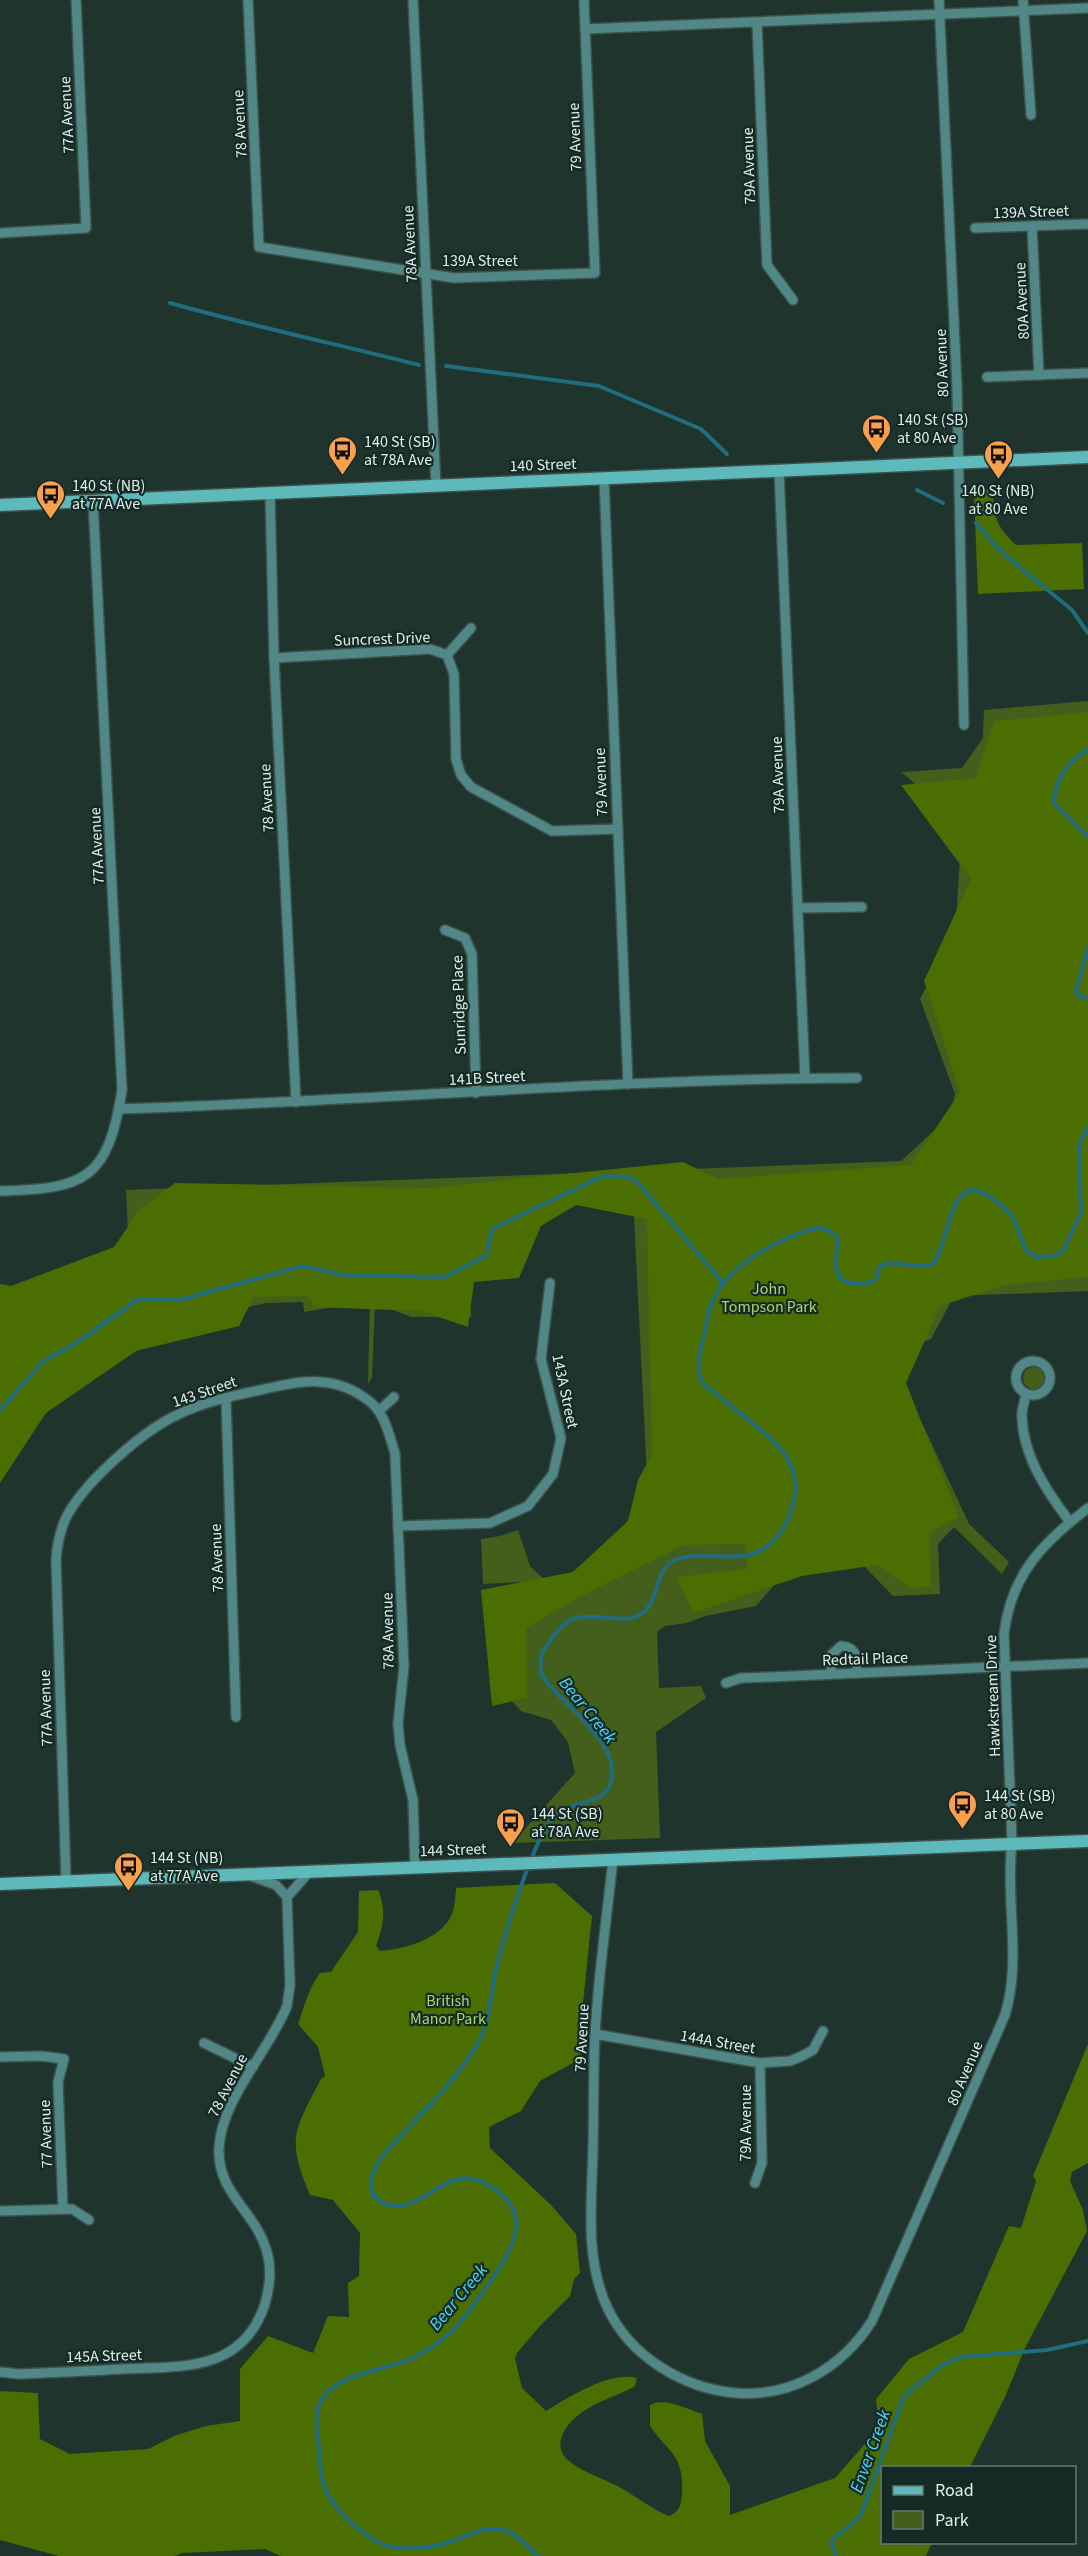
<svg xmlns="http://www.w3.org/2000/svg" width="1088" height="2556" font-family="'Source Sans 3',sans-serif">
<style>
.green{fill:#445f1b}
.forest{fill:#4b6e02}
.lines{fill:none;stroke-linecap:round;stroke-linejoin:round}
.stream{stroke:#216c7f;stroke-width:4}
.minor-casing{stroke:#3d524b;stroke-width:12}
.secondary-casing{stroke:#3d524b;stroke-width:15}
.minor{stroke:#518787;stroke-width:9}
.secondary{stroke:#5ebaba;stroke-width:12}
.labels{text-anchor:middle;stroke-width:4.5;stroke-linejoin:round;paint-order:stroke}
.street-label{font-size:16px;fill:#e0eee9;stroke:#142a24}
.poi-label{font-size:16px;fill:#e0eee9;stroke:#142a24;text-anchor:start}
.park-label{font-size:16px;fill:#a8d962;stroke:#142a24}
.water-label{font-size:18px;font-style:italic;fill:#4bd7f9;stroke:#142a24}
</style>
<rect width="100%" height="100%" fill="#1e342d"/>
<g class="green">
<polygon points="1088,701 1088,1291 954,1296 931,1339 884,1357 892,1385 922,1423 969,1524 1009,1562 1002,1574 954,1527 938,1544 940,1594 893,1596 864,1566 782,1576 756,1606 705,1616 687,1623 665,1626 657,1632 659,1688 701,1686 706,1698 656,1732 660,1838 515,1843 515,1840 575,1773 568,1742 551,1720 521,1711 510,1699 501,1672 539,1581 483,1584 481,1539 500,1536 518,1530 530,1566 546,1581 569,1580 649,1516 633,1198 569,1200 470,1279 471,1317 411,1317 375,1303 372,1377 368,1384 370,1301 304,1312 303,1302 266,1303 218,1314 129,1251 126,1190 901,1161 949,1117 955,1094 920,999 955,933 960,859 931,797 901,772 962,768 983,738 984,710"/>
<circle cx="1034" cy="1378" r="11"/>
</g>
<g class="forest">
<path d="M979 489H993C994 518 995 524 1016 545L1082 543 1084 589 978 594 974 495Z"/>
<polygon points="1088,712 1088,1277 1005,1285 940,1306 906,1383 959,1517 929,1532 931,1586 912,1589 877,1565 802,1576 693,1613 677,1577 748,1569 744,1544 684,1545 587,1593 526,1628 527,1698 492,1706 481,1590 573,1572 628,1521 638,1480 652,1454 647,1219 576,1205 541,1226 519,1278 474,1282 468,1327 421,1311 314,1307 307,1296 254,1297 239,1326 136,1351 46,1413 0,1483 0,1284 11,1286 114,1247 140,1209 175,1183 428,1188 683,1162 718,1179 911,1165 960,1092 924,981 971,879 901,785 976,778 994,721"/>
<path d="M555 1883 592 1916 581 2023 580 2059 540 2081 521 2111 489 2127 490 2148 551 2205 576 2234 580 2273 574 2279 570 2296 540 2326 517 2353 515 2358 522 2388 546 2411C569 2397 609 2371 637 2378L635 2386C616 2397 590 2403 574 2419 565 2427 557 2441 562 2452 568 2468 606 2479 621 2488 637 2497 652 2509 669 2516 680 2512 681 2504 682 2493 684 2454 669 2454 650 2426V2405C666 2397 686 2409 702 2414L705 2441 730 2486V2515L835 2478 879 2428 876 2399 909 2359 963 2332 1009 2226 1021 2228 1036 2181 1033 2176 1088 2044V2163L1072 2172 1070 2181 1083 2210 1087 2231 1025 2348 1005 2397 970 2467 882 2468V2542L932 2543 926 2556H281L265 2549 182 2553 175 2556H59L0 2540V2391L38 2393 40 2439 70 2454 148 2449 174 2436 206 2426 240 2421V2369L268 2336 313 2353 328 2316 349 2317 348 2283 359 2276 360 2233 333 2200 310 2195C286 2138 294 2131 321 2079L325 2076 318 2047 298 2024C305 2005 308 1989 320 1973L331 1972 358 1932 359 1891 378 1890C387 1910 383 1927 376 1946L380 1951C403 1949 435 1941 449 1920 455 1911 455 1898 456 1888Z"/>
</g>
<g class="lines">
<g class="stream">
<path d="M170 303C252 326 336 344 419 365"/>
<polyline points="446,366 599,386 701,429 727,454"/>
<polyline points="917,490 943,503"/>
<polyline points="976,523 999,550 1072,610 1088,633"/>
<path d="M1088 749C1068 762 1055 777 1054 803L1088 837"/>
<polyline points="1088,947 1076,992 1079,996 1088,998"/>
<polyline points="0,1410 44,1361 76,1343 137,1300 179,1300 303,1266 342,1275 444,1277 486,1256 492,1229 603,1176 630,1177 639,1184 723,1283"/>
<path d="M531 1860C537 1844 548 1820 562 1811 581 1799 615 1805 612 1768 609 1735 562 1704 544 1678 539 1671 539 1656 545 1648 568 1614 572 1615 612 1618 621 1619 630 1620 639 1615 661 1604 652 1571 675 1560 693 1551 732 1561 752 1554 770 1548 782 1534 789 1517 807 1469 785 1450 751 1422 735 1409 720 1397 704 1385 695 1370 699 1356 703 1340 706 1325 708 1309 715 1296 732 1263 783 1236 817 1228L826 1229 838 1238C838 1248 834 1262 837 1272 842 1287 864 1285 876 1280L879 1268 886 1263 924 1266 933 1264C948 1248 949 1170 987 1195 1017 1215 1014 1218 1026 1251L1037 1257 1056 1256 1064 1249 1081 1213 1079 1150 1081 1140 1088 1127"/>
<path d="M528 1867C515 1902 504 1936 495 1973 491 1994 489 2023 479 2041 460 2074 435 2100 409 2127 397 2141 380 2155 373 2173 370 2182 370 2194 378 2200 406 2220 432 2185 458 2179 483 2173 522 2203 516 2230 514 2243 504 2262 496 2273 480 2296 460 2328 436 2344 428 2349 419 2355 411 2359 383 2371 332 2373 319 2405 315 2416 317 2428 318 2440 320 2459 319 2479 329 2496 341 2516 369 2542 392 2547 408 2550 434 2547 450 2542 468 2536 488 2524 506 2531 518 2535 529 2548 538 2556"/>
<polyline points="836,2556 831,2541 860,2517 904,2396 941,2366 960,2357 1047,2350 1088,2341"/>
</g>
<defs>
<g id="minor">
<polyline points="248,0 259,247 454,278 595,273 584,0"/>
<polyline points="413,0 436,486"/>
<polyline points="939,0 957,387 964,725"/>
<polyline points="1023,0 1031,115"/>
<polyline points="757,23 767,265 793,300"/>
<polyline points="585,29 1088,8"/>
<polyline points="1032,226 1039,375"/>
<polyline points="975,228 1088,224"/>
<polyline points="0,233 86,228 76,0"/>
<polyline points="987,377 1088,373"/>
<polyline points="779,471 805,1078"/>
<polyline points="604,478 628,1084"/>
<polyline points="270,493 274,658 296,1102"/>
<polyline points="447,655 471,628"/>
<polyline points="274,658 430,649 447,655 454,674 456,759 461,775 471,787 552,831 617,829"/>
<polyline points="798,908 862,907"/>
<polyline points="445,930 465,938 472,954 476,1093"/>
<path d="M119 1109C365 1101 611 1079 857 1078"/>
<path d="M0 1191C86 1189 108 1179 122 1090L93 500"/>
<circle cx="1033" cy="1378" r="17"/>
<path d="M1026 1394C1025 1401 1021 1410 1022 1417 1023 1456 1047 1492 1070 1522"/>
<polyline points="226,1398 236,1717"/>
<polyline points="379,1411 394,1397"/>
<polyline points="398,1526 490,1523 528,1506 553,1474 561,1438 541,1359 550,1283"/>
<path d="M831 1674 832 1654 841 1646C858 1647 857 1660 857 1673"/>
<polyline points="726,1683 741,1678 770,1677 1088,1663"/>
<path d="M613 1859C607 1917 598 1976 595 2035 593 2072 594 2110 593 2148 592 2202 584 2259 608 2309 631 2357 683 2388 735 2393 791 2398 842 2368 872 2321L1005 2015C1022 1959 1005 1900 1012 1843L1004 1634C1011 1575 1042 1543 1088 1508"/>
<polyline points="251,1876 276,1885 287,1897"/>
<path d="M66 1881 56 1560C57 1546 59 1534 65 1520 81 1485 141 1432 177 1415 203 1402 232 1396 260 1390 300 1381 334 1373 369 1401 385 1413 389 1435 395 1453L404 1667 398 1723 400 1745 413 1800 415 1867"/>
<polyline points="595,2034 760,2063 790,2061 802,2056 813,2050 823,2031"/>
<polyline points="204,2043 253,2067"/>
<polyline points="0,2057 41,2056 64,2059 58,2082 63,2209"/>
<polyline points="755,2183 762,2163 760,2063"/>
<polyline points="0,2211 72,2209 89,2220"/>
<path d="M0 2372 18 2374C53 2373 87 2371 122 2369 180 2366 240 2373 264 2307 270 2288 272 2267 266 2249 254 2210 217 2193 219 2148 221 2100 269 2051 287 2006L290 1985 287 1897 310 1871"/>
</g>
<g id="secondary">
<polyline points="0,505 1088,457"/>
<polyline points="0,1884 1088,1841"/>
</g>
</defs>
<use href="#minor" class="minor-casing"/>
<use href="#secondary" class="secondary-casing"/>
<use href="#minor" class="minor"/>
<use href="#secondary" class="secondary"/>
</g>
<defs>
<symbol id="bus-pin" viewBox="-11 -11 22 30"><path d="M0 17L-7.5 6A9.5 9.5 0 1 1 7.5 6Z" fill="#f9a04d" stroke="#142a24"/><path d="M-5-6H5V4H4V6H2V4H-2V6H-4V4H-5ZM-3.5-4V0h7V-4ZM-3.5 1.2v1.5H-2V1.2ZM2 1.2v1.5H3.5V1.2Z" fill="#111"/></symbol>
</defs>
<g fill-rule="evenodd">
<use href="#bus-pin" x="860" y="412" width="33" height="45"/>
<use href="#bus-pin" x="326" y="434" width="33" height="45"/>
<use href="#bus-pin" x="982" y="438" width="33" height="45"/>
<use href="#bus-pin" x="34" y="478" width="33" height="45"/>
<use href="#bus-pin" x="946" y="1788" width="33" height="45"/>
<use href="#bus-pin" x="494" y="1806" width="33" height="45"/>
<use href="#bus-pin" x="112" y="1850" width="33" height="45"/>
</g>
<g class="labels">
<g class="street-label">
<text transform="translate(66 115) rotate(-93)" y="6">77A Avenue</text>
<text transform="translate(239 124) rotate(-93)" y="6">78 Avenue</text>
<text transform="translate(574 137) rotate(-92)" y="6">79 Avenue</text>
<text transform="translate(748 166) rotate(-92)" y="6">79A Avenue</text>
<text transform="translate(1031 211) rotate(-2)" y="6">139A Street</text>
<text transform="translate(409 244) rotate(-93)" y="6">78A Avenue</text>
<text x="480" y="266">139A Street</text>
<text transform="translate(1021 301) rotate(-93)" y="6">80A Avenue</text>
<text transform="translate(941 363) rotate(-92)" y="6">80 Avenue</text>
<text transform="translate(543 464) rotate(-2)" y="6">140 Street</text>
<text transform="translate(382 638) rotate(-2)" y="6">Suncrest Drive</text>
<text transform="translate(777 775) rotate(-92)" y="6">79A Avenue</text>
<text transform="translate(600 782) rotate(-92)" y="6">79 Avenue</text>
<text transform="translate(266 798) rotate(-93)" y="6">78 Avenue</text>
<text transform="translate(96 846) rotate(-93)" y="6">77A Avenue</text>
<text transform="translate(458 1005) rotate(-92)" y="6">Sunridge Place</text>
<text transform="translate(487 1077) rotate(-3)" y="6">141B Street</text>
<text transform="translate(204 1391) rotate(-19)" y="6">143 Street</text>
<text transform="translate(566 1391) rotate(78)" y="6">143A Street</text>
<text transform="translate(216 1558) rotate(-92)" y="6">78 Avenue</text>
<text transform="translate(387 1631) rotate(-91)" y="6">78A Avenue</text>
<text transform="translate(865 1658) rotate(-2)" y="6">Redtail Place</text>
<text transform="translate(992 1696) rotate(-92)" y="6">Hawkstream Drive</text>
<text transform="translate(45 1708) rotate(-92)" y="6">77A Avenue</text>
<text transform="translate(453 1849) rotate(-2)" y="6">144 Street</text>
<text transform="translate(581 2038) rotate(-87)" y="6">79 Avenue</text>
<text transform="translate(718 2041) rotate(10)" y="6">144A Street</text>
<text transform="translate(964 2073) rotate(-67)" y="6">80 Avenue</text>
<text transform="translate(227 2085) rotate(-63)" y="6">78 Avenue</text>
<text transform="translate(745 2123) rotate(-90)" y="6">79A Avenue</text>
<text transform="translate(45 2134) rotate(-92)" y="6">77 Avenue</text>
<text transform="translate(104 2355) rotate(-2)" y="6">145A Street</text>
</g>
<g class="poi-label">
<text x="897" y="425">140 St (SB)<tspan x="897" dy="18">at 80 Ave</tspan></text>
<text x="364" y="447">140 St (SB)<tspan x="364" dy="18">at 78A Ave</tspan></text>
<text x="72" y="491">140 St (NB)<tspan x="72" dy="18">at 77A Ave</tspan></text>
<text x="998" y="496" text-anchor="middle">140 St (NB)<tspan x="998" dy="18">at 80 Ave</tspan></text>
<text x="984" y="1801">144 St (SB)<tspan x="984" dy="18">at 80 Ave</tspan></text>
<text x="531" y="1819">144 St (SB)<tspan x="531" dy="18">at 78A Ave</tspan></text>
<text x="150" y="1863">144 St (NB)<tspan x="150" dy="18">at 77A Ave</tspan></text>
</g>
<g class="park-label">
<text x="769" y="1294">John<tspan x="769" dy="18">Tompson Park</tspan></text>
<text x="448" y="2006">British<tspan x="448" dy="18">Manor Park</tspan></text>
</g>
<g class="water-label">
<text transform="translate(588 1710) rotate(51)" y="6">Bear Creek</text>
<text transform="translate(458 2297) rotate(-50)" y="6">Bear Creek</text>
<text transform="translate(870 2451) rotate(-70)" y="6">Enver Creek</text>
</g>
</g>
<rect x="881" y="2466" width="195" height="78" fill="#142a24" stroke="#667873" stroke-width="1.5"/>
<rect x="893" y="2486" width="30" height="9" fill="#5ebaba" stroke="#667873" stroke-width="1.5"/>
<text x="935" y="2496" font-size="18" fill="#e0eee9">Road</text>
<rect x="893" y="2511" width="30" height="18" fill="#445f1b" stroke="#667873" stroke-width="1.5"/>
<text x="935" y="2526" font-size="18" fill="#e0eee9">Park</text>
</svg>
